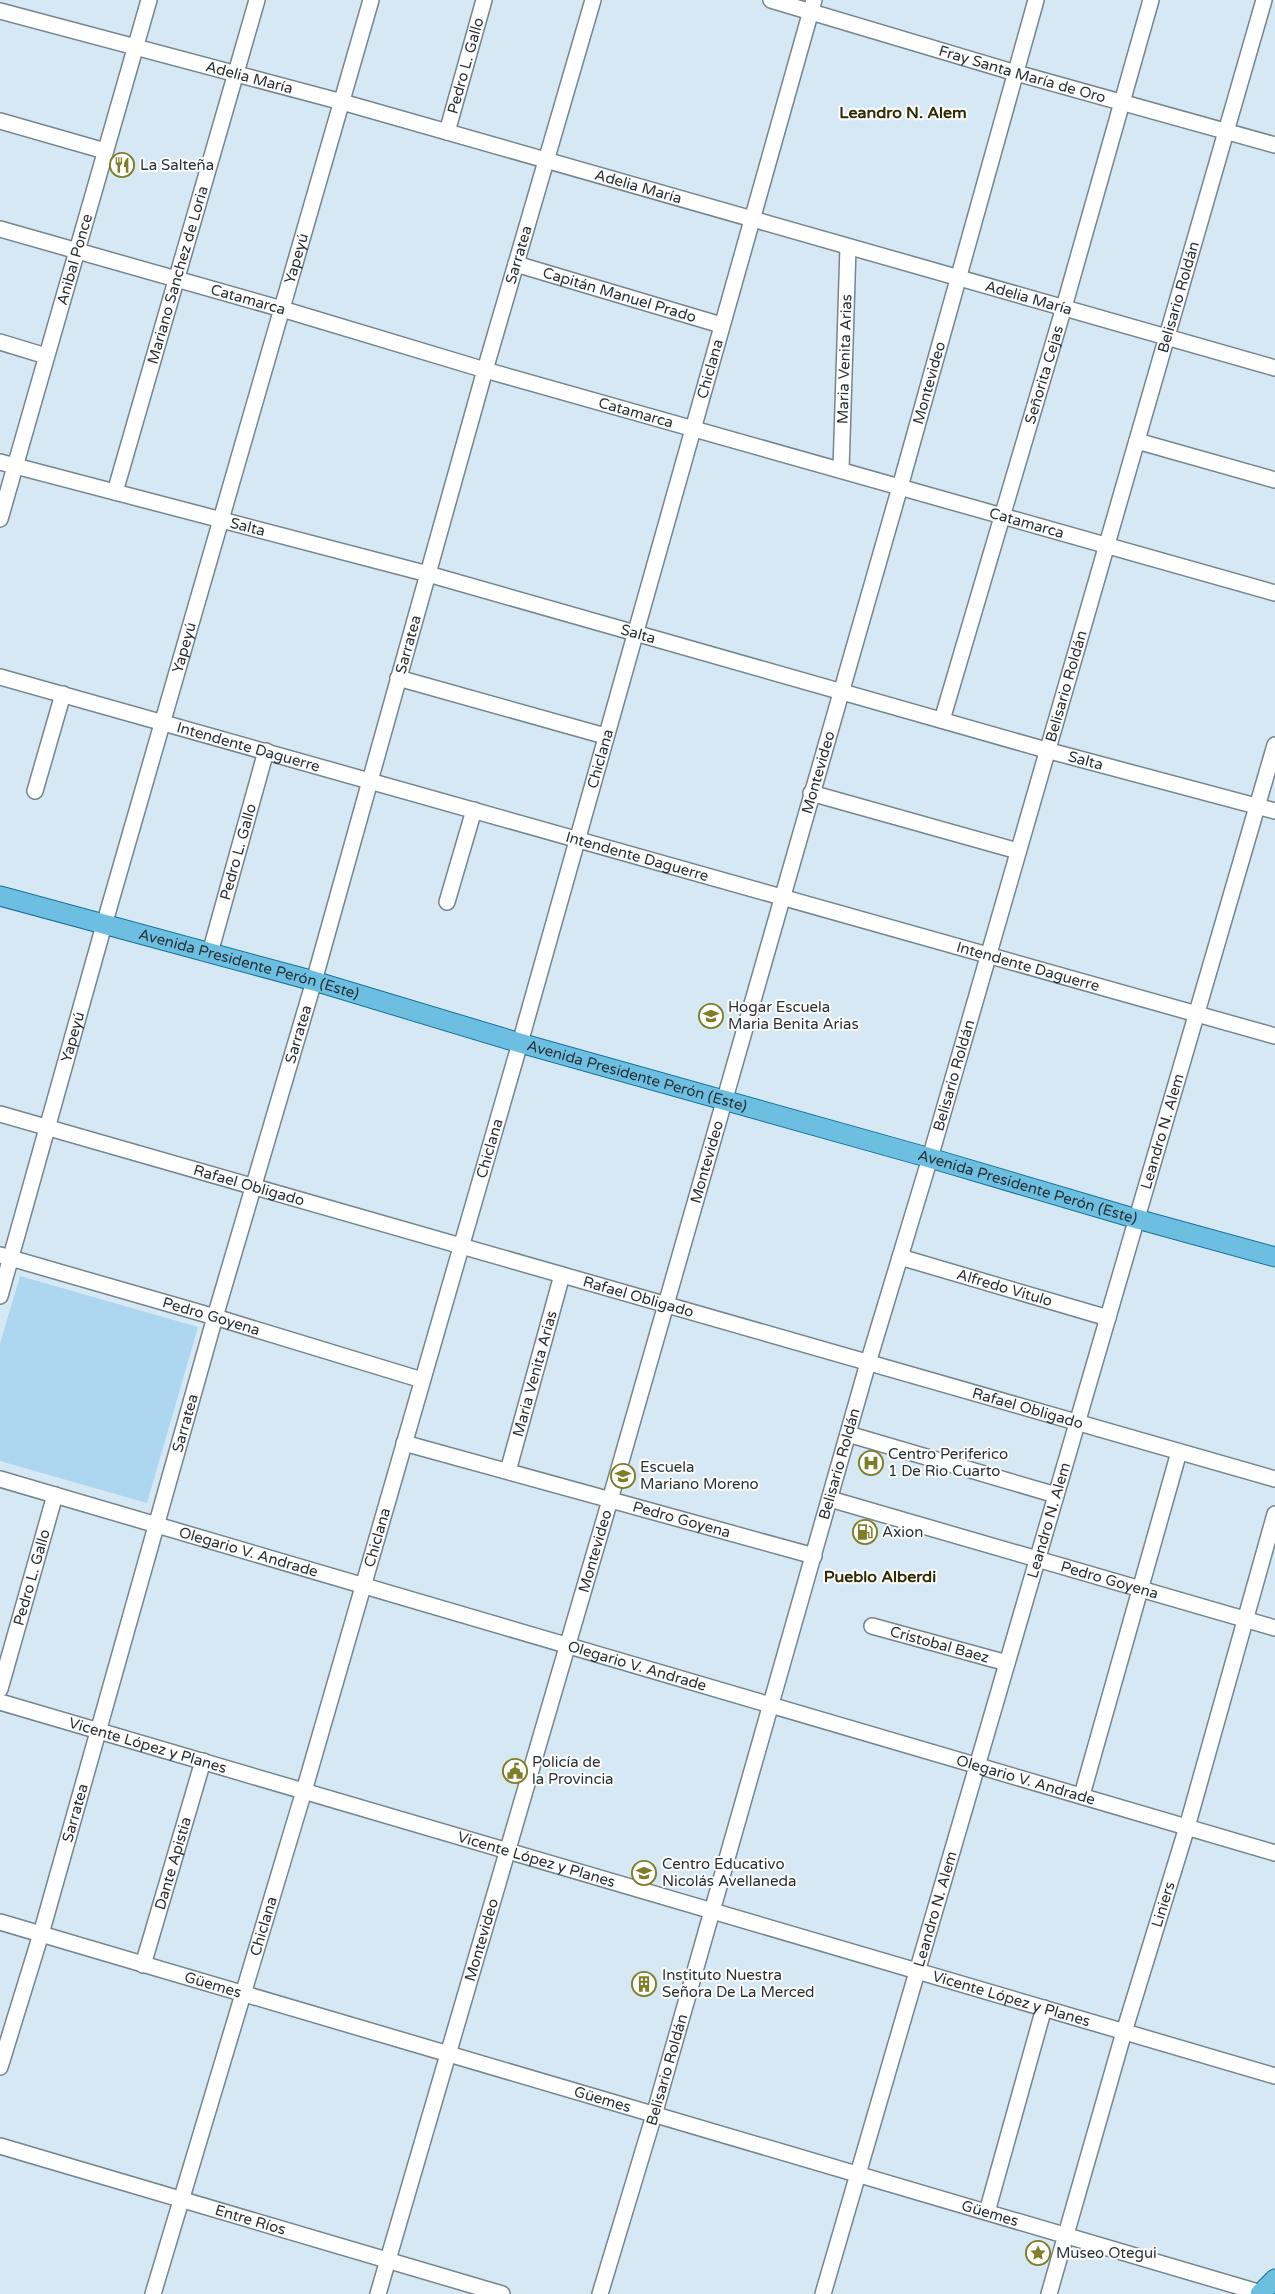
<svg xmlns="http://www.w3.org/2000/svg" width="1275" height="2294" font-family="'Varela Round',sans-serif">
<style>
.green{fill:#add6f0}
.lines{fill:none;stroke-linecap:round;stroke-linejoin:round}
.minor-casing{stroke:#75858e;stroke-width:18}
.major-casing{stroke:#167298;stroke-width:21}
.minor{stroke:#fff;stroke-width:15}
.major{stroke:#6dbfe1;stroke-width:19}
.labels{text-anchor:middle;stroke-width:4;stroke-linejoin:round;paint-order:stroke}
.street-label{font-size:15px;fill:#2a3135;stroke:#fff}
.poi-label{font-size:15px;fill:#2a3135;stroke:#fff;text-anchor:start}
.neighbourhood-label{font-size:16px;font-weight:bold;fill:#2d2c02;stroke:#fff}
</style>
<rect width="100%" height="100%" fill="#d6e8f3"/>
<polygon class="green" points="20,1276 198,1327 147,1503 0,1461 0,1344"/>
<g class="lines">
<defs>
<g id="minor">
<path id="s1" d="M771 0 1016 73 1275 145"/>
<path id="s2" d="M0 11 342 102 1275 368"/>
<polyline points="0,121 105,151"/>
<path id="s3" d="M447 132 484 0"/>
<path id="s4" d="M0 229 282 309 485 370 1275 593"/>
<path id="s5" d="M516 264 721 325"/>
<polyline points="0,342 46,356"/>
<polyline points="1137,441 1275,480"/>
<path id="s6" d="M0 462 428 574 1046 750 1275 811"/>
<path id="s7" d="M841 470 848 247"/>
<path id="s8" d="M115 492 257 0"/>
<path id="s9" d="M0 519 149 0"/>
<path id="s10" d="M0 677 1275 1036"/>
<polyline points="398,678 605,736"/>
<path id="s11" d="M942 720 1064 307 1151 0"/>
<polyline points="35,791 63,694"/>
<polyline points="811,793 1018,851"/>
<polyline points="447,902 474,810"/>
<path id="s12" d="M210 953 266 751"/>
<path id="s13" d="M0 1114 1275 1479"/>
<path id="s14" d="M0 1255 215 1317 422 1380"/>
<path id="s15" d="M900 1257 1108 1318"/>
<path id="s16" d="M0 1296 104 925 371 0"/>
<polyline points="848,1434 1056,1495"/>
<path id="s17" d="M404 1443 814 1556"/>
<path id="s18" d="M508 1471 562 1275"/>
<path id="s19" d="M0 1479 1275 1853"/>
<path id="s20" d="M830 1499 1275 1628"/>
<path id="s21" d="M872 1626 1007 1663"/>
<path id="s22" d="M0 1689 55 1495"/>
<path id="s23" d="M0 1702 1275 2076"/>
<polyline points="1082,1795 1179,1452"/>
<path id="s24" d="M0 1922 1261 2293"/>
<path id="s25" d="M143 1965 203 1761"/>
<path id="s26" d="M0 2067 41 1934 215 1317 314 981 485 370 593 0"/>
<path id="s27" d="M0 2146 502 2294"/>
<polyline points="987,2212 1044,2008"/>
<path id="s28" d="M153 2294 304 1791 520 1043 814 0"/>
<path id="s29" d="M378 2294 610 1500 900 487 1036 0"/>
<path id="s30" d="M600 2294 654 2115 868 1363 930 1158 1264 0"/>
<path id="s31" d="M823 2294 1275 745"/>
<path id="s32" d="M1049 2294 1124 2032 1187 1827 1275 1514"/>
</g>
<g id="major">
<path id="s33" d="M0 896 314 981 520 1043 930 1158 1137 1219 1275 1257"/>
<polyline points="1260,2294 1275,2279"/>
</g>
</defs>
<use href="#minor" class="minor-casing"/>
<use href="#major" class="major-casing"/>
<use href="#minor" class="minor"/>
<use href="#major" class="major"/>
</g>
<defs>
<symbol id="restaurant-ring" viewBox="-11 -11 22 22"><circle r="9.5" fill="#fff" stroke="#7f7d25" stroke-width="1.5"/><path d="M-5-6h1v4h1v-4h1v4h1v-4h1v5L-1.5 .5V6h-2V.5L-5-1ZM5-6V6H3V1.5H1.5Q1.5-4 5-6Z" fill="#7f7d25"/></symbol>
<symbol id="school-ring" viewBox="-11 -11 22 22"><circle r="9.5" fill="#fff" stroke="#7f7d25" stroke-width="1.5"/><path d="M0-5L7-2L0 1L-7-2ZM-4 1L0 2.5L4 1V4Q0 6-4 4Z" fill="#7f7d25"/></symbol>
<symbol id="hospital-ring" viewBox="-11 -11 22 22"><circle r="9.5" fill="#fff" stroke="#7f7d25" stroke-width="1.5"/><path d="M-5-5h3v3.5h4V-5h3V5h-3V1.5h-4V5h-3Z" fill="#7f7d25"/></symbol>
<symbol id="fuel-ring" viewBox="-11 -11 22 22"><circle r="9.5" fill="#fff" stroke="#7f7d25" stroke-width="1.5"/><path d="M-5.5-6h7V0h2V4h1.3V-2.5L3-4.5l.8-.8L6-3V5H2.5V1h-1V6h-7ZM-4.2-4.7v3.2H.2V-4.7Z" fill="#7f7d25"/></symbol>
<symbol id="civic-ring" viewBox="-11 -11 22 22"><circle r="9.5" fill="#fff" stroke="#7f7d25" stroke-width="1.5"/><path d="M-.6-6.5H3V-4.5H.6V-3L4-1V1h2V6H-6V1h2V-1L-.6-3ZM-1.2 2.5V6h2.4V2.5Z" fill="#7f7d25"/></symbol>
<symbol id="building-ring" viewBox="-11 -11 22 22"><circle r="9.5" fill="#fff" stroke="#7f7d25" stroke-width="1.5"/><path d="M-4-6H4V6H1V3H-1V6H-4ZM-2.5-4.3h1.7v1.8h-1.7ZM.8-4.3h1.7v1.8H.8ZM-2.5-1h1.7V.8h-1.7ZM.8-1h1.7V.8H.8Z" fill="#7f7d25"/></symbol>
<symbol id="sight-ring" viewBox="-11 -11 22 22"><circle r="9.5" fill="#fff" stroke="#7f7d25" stroke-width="1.5"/><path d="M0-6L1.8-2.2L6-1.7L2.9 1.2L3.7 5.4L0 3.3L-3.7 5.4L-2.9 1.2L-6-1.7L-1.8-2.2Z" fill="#7f7d25"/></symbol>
</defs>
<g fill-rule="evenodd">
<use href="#restaurant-ring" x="108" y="151" width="28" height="28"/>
<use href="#school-ring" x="697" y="1002" width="28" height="28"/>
<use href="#hospital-ring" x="857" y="1449" width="28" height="28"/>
<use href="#school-ring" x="609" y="1462" width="28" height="28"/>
<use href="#fuel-ring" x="851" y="1518" width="28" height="28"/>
<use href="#civic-ring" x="501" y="1757" width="28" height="28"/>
<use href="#school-ring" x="630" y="1859" width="28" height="28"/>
<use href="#building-ring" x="630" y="1970" width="28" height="28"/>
<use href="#sight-ring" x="1024" y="2239" width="28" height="28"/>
</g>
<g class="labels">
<g class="street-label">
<text dy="5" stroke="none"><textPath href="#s3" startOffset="69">Pedro L. Gallo</textPath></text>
<text dy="5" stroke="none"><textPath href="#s1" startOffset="262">Fray Santa María de Oro</textPath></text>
<text dy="5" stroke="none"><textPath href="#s2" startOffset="258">Adelia María</textPath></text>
<text dy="5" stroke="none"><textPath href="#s2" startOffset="662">Adelia María</textPath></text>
<text dy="5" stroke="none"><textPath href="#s26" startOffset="1885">Sarratea</textPath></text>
<text dy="5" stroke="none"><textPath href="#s9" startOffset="270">Anibal Ponce</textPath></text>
<text dy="5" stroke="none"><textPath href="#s16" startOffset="1079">Yapeyú</textPath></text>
<text dy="5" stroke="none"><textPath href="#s8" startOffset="226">Mariano Sanchez de Loria</textPath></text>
<text dy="5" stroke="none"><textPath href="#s5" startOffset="108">Capitán Manuel Prado</textPath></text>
<text dy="5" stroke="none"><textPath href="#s30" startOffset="2079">Belisario Roldán</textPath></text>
<text dy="5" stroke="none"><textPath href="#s2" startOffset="1068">Adelia María</textPath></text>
<text dy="5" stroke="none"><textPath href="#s4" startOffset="258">Catamarca</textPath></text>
<text dy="5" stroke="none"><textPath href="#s7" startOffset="111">Maria Venita Arias</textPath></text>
<text dy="5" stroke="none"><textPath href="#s28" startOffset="2004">Chiclana</textPath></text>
<text dy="5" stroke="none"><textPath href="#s11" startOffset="360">Señorita Cejas</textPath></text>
<text dy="5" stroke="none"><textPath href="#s29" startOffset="1989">Montevideo</textPath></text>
<text dy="5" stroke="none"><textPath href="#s4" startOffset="662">Catamarca</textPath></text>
<text dy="5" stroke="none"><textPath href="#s4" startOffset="1068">Catamarca</textPath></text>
<text dy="5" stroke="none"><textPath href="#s6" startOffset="256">Salta</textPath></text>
<text dy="5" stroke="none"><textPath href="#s6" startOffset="661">Salta</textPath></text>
<text dy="5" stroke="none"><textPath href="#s26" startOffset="1480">Sarratea</textPath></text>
<text dy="5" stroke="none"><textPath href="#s16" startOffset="674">Yapeyú</textPath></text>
<text dy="5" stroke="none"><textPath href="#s30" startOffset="1674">Belisario Roldán</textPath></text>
<text dy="5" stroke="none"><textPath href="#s10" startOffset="258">Intendente Daguerre</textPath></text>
<text dy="5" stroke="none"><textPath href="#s28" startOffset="1599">Chiclana</textPath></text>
<text dy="5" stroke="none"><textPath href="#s6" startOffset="1126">Salta</textPath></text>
<text dy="5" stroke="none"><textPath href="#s29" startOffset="1584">Montevideo</textPath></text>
<text dy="5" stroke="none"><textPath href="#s12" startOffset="105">Pedro L. Gallo</textPath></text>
<text dy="5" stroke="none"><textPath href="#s10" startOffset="662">Intendente Daguerre</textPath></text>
<text dy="5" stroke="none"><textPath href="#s33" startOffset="258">Avenida Presidente Perón (Este)</textPath></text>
<text dy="5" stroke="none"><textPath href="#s10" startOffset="1068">Intendente Daguerre</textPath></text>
<text dy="5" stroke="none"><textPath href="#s26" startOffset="1075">Sarratea</textPath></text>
<text dy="5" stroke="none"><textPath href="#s16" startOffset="269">Yapeyú</textPath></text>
<text dy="5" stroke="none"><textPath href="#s30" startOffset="1269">Belisario Roldán</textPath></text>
<text dy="5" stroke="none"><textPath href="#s33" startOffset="662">Avenida Presidente Perón (Este)</textPath></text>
<text dy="5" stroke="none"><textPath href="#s31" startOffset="1211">Leandro N. Alem</textPath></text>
<text dy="5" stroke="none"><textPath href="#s28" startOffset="1194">Chiclana</textPath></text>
<text dy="5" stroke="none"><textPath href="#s29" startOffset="1179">Montevideo</textPath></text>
<text dy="5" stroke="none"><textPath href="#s13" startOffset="259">Rafael Obligado</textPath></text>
<text dy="5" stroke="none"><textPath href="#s33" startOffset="1068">Avenida Presidente Perón (Este)</textPath></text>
<text dy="5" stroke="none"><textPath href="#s15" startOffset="109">Alfredo Vitulo</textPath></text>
<text dy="5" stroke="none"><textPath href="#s13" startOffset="664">Rafael Obligado</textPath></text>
<text dy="5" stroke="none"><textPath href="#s14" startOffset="220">Pedro Goyena</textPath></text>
<text dy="5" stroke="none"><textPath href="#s18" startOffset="101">Maria Venita Arias</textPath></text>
<text dy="5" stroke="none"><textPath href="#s13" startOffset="1069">Rafael Obligado</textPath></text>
<text dy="5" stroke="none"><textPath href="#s26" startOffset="670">Sarratea</textPath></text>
<text dy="5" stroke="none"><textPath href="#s30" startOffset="864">Belisario Roldán</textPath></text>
<text dy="5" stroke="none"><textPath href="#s17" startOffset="288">Pedro Goyena</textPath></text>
<text dy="5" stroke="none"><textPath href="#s31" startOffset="806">Leandro N. Alem</textPath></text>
<text dy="5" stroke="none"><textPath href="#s28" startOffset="789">Chiclana</textPath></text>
<text dy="5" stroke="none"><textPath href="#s19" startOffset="259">Olegario V. Andrade</textPath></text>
<text dy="5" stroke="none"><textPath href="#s29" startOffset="774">Montevideo</textPath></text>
<text dy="5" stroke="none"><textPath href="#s22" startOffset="116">Pedro L. Gallo</textPath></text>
<text dy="5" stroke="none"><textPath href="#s20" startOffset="291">Pedro Goyena</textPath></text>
<text dy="5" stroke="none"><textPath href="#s21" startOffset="70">Cristobal Baez</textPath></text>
<text dy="5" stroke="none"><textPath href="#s19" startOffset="664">Olegario V. Andrade</textPath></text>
<text dy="5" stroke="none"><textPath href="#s23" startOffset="154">Vicente López y Planes</textPath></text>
<text dy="5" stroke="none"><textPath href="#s19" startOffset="1069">Olegario V. Andrade</textPath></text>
<text dy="5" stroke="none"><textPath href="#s26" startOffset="265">Sarratea</textPath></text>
<text dy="5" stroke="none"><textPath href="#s23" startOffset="559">Vicente López y Planes</textPath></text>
<text dy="5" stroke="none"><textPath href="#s25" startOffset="106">Dante Apistia</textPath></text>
<text dy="5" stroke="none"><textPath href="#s32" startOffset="406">Liniers</textPath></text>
<text dy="5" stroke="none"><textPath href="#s31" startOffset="401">Leandro N. Alem</textPath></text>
<text dy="5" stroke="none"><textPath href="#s28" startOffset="384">Chiclana</textPath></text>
<text dy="5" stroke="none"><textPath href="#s29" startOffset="369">Montevideo</textPath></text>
<text dy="5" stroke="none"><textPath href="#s24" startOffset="222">Güemes</textPath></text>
<text dy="5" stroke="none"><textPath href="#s23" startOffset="1054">Vicente López y Planes</textPath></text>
<text dy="5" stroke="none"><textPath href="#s30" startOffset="234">Belisario Roldán</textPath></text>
<text dy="5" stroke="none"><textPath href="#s24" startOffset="628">Güemes</textPath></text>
<text dy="5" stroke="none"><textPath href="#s24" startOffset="1032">Güemes</textPath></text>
<text dy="5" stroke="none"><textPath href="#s27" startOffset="261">Entre Ríos</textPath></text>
</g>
<g class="poi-label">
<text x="140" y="170">La Salteña</text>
<text x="728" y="1012">Hogar Escuela<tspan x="728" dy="17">Maria Benita Arias</tspan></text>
<text x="888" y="1459">Centro Periferico<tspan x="888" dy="17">1 De Rio Cuarto</tspan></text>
<text x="640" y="1472">Escuela<tspan x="640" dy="17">Mariano Moreno</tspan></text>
<text x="882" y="1537">Axion</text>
<text x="532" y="1767">Policía de<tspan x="532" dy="17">la Provincia</tspan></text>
<text x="662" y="1869">Centro Educativo<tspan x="662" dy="17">Nicolás Avellaneda</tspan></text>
<text x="662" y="1980">Instituto Nuestra<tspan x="662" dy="17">Señora De La Merced</tspan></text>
<text x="1056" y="2258">Museo Otegui</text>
</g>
<g class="neighbourhood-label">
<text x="903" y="118">Leandro N. Alem</text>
<text x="880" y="1582">Pueblo Alberdi</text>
</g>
</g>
</svg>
